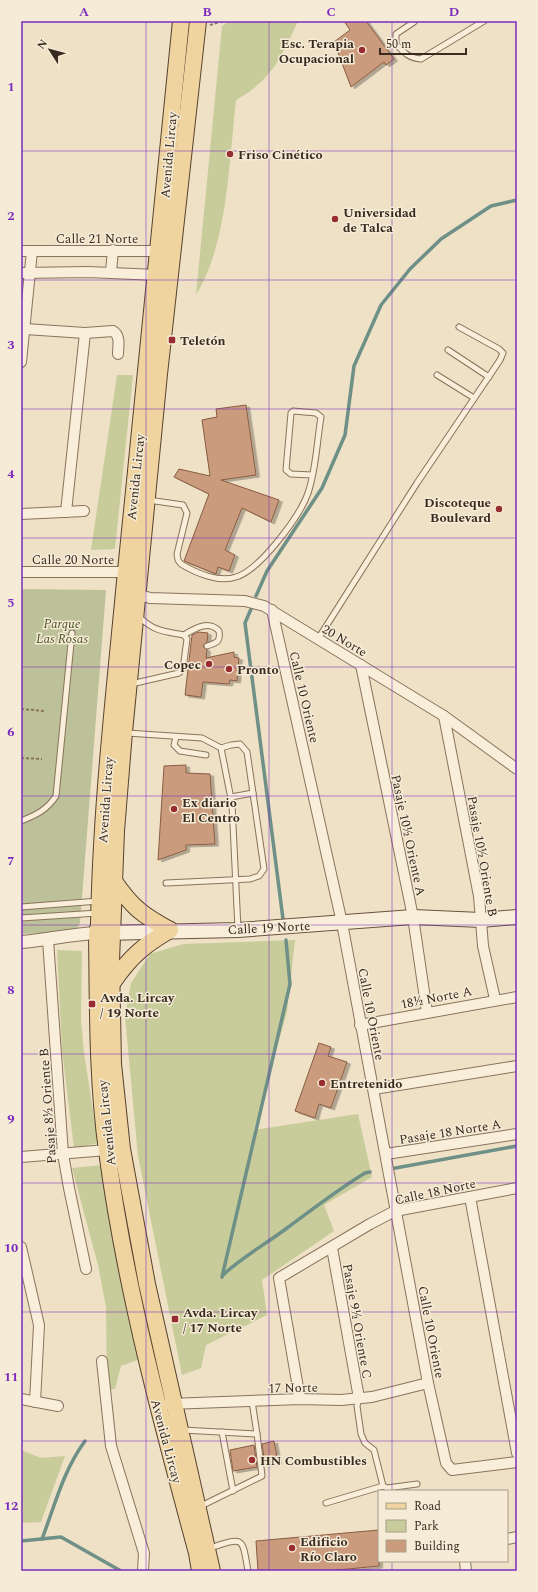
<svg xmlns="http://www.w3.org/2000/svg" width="538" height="1592" font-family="Spectral,serif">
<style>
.green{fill:#c7cc9a}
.cemetery{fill:#bdc199}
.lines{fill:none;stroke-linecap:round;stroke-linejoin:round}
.stream{stroke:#6e9087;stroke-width:3.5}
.building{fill:#cb9b7d;stroke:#885c42;filter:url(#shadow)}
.service-casing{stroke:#89735c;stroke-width:7}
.minor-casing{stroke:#89735c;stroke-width:12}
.tertiary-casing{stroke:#89735c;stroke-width:14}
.secondary-casing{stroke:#6b543f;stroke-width:16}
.primary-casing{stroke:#574130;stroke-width:18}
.path{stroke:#89735c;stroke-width:2;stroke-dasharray:3 2;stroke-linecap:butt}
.service{stroke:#f8eeda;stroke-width:5}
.minor{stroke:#f8eeda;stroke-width:10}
.tertiary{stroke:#f8eeda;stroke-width:12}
.secondary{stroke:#f8eeda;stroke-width:14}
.primary{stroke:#efd49f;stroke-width:16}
.grid{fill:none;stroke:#7b2cbf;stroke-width:1;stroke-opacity:0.55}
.poi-dot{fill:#972d31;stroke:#f5ebd6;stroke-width:1.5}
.labels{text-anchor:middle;stroke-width:3;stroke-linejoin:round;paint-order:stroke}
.poi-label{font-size:13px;font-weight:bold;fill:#392b20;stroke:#f5ebd6;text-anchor:start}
.street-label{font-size:13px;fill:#392b20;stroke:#f5ebd6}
.park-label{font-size:13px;font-style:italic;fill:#4b5527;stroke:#f5ebd6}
.neatline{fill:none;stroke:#7b2cbf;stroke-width:1.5}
.grid-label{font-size:13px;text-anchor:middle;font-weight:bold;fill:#7b2cbf}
</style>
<defs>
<filter id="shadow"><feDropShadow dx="3.5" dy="2" stdDeviation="0" flood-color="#0004"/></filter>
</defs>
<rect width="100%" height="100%" fill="#eee1c6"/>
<g class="green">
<path d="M229 21H298C282 56 271 81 236 100 229 161 228 243 196 295L222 26Z"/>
<polygon points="117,375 133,375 115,549 91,550"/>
<polygon points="295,940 287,1012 254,1130 358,1114 372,1177 324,1205 334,1231 262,1280 267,1315 206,1345 201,1368 182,1375 138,1156 125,1017 131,983 150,954 183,944"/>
<polygon points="57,950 82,951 81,1019 84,1053 98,1143 74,1148 62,1050"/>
<polygon points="103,1165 138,1360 121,1366 115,1389 107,1389 106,1307 98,1265 72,1168"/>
<polygon points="21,1450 41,1458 65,1456 41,1522 21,1523"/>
</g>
<polygon class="cemetery" points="21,589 106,590 80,923 76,930 71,932 21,934"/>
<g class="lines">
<g class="stream">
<polyline points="256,596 267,571 322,488 345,435 354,366 381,305 410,269 441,239 491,206 517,200"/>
<polyline points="251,609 245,623 283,919"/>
<polyline points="390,1169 517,1146"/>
<path d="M223 1275C242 1257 266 1244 287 1228 313 1209 337 1190 365 1173L370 1172"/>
<polyline points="222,1277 290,984 286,940"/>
<path d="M42 1539C55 1505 63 1471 85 1441"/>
<polyline points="21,1541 61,1537 121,1571"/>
</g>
</g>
<g class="building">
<polygon points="344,21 366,21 394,59 386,65 384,62 351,87 334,42 350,30"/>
<polygon points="246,405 256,475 221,480 279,500 271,522 242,508 225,550 235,555 229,571 218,567 216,574 184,561 209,494 174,477 179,469 210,476 202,420 217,417 216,409"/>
<polygon points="198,632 208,633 207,642 203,646 207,650 206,658 234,652 234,657 239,658 237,681 230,680 229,684 203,682 201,697 185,695 192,635"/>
<polygon points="186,765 186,773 210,774 215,844 186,845 186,850 158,860 164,766"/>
<polygon points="319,1043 331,1047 328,1056 347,1062 331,1108 319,1104 315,1118 295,1111"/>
<polygon points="274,1441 278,1462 265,1465 262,1444"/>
<polygon points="254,1445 257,1467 233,1471 230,1450"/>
<polygon points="379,1530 379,1566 327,1571 258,1571 256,1541"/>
</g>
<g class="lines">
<defs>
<g id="service">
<path d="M414 22 396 34V44C404 53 409 58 421 59L484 21"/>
<polyline points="448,350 489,377"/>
<polyline points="437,375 474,398"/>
<path d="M148 500 183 505 187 513 177 554 178 560 181 564C196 573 219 583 236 577 260 570 300 516 308 493 316 470 317 441 321 417L316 413 293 411 291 413 286 470 291 474 312 475"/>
<path d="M184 635C195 628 209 620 219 631 221 642 216 643 207 646"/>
<polyline points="318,639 417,483 500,360 503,353 499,349 459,327"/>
<path d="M131 684 179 673 183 669 187 639 184 635C163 631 155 632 138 616"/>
<polyline points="127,733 202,738 221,748 231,745 240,744 247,752 264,869 259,876 250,879 166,883"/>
<polyline points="176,737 174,745 180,751 206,755"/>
<polyline points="221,748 232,804 238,929"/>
<polyline points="231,797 253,793"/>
<path d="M21 821C36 815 47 810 56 796L72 633"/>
<polyline points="21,907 99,901"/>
<polyline points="21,918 98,913"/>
<polyline points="359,1398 357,1406 361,1434 365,1443 374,1450 383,1486 387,1488 417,1484"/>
<polyline points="252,1401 257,1434"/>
<polyline points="182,1430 257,1434 262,1476 199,1507"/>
<polyline points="222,1432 233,1491"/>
<polyline points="326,1503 383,1486"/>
<path d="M210 1548C244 1537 242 1536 248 1571"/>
</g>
<g id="minor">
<polyline points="21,251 163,251"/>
<polyline points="111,272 113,250"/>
<polyline points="21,273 88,272 157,275"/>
<path d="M25 329 85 333 113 331C121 336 118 346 118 354"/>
<polyline points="21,362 32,251"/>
<polyline points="66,512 85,333"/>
<polyline points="21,514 84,511"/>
<polyline points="21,572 126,572"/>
<polyline points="137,594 150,598 245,601 264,606 444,716 517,769"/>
<polyline points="272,610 342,923 428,1383 446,1463 452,1470 517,1462"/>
<polyline points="361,665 413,917 427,1012"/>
<polyline points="444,716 479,896 483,946 495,999"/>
<polyline points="48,940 63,1154 69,1188 86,1269"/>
<polyline points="360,1025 517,997"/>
<polyline points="374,1089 517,1066"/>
<polyline points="386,1154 517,1134"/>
<polyline points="21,1157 107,1150"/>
<polyline points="470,1197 517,1453"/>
<polyline points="21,1247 39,1325 35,1402"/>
<polyline points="332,1248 359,1398"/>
<polyline points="102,1361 111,1446 144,1553 143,1571"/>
<polyline points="21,1399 58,1406"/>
<polyline points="300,1399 279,1278 370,1224 395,1211 517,1188"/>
<polyline points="169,1404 300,1399 341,1400 372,1397 428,1383"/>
<polyline points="507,1539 517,1537"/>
<polyline points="465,1561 466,1571"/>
</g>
<path id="tertiary" d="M21 942C47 940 71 934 97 933"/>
<polyline id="secondary" points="102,933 238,930 413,917 481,920 517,917"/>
<g id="primary">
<path d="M181 21C164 204 144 387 126 571 115 689 101 807 99 925L97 933C98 1005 97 1079 107 1151 125 1287 161 1420 197 1553L200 1571"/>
<polyline points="198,21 159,374 124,732 116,831 111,961 113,1064 122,1149 147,1284 212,1571"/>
<path d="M114 881C132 907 142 915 170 930"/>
<path d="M113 982C130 957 144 945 170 930"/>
</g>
</defs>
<use href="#service" class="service-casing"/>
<use href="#minor" class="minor-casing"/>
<use href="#tertiary" class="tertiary-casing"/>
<use href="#secondary" class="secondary-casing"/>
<use href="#primary" class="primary-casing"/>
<g class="path">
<polyline points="210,25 223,21"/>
<polyline points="21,709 45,711"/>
<polyline points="21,758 42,759"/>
</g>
<use href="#service" class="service"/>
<use href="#minor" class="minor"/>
<use href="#tertiary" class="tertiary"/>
<use href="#secondary" class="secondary"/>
<use href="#primary" class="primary"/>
</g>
<path class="grid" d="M146 21V1571M269 21V1571M392 21V1491M21 151H517M21 280H517M21 409H517M21 538H517M21 667H517M21 796H517M21 925H517M21 1054H517M21 1183H517M21 1312H517M21 1441H517M392 1561V1571"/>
<g class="poi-dot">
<circle cx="362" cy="50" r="4"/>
<circle cx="230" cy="154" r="4"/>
<circle cx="335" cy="219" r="4"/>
<rect x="168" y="336" width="8" height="8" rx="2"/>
<circle cx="499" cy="509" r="4"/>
<circle cx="209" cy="664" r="4"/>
<circle cx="229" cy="669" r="4"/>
<circle cx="174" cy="809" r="4"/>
<rect x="88" y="1000" width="8" height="8" rx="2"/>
<circle cx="322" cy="1083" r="4"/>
<rect x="171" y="1315" width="8" height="8" rx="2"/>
<circle cx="252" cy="1460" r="4"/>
<circle cx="292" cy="1548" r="4"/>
</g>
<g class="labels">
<g class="poi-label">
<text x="354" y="48" text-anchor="end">Esc. Terapia<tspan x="354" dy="15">Ocupacional</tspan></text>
<text x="238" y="159">Friso Cinético</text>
<text x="343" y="217">Universidad<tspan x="343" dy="15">de Talca</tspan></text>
<text x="180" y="345">Teletón</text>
<text x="491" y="507" text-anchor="end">Discoteque<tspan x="491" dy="15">Boulevard</tspan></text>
<text x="201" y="669" text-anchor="end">Copec</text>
<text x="237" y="674">Pronto</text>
<text x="182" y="807">Ex diario<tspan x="182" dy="15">El Centro</tspan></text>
<text x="100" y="1002">Avda. Lircay<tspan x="100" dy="15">/ 19 Norte</tspan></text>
<text x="330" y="1088">Entretenido</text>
<text x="183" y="1317">Avda. Lircay<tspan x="183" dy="15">/ 17 Norte</tspan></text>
<text x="260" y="1465">HN Combustibles</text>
<text x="300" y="1546">Edificio<tspan x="300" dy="15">Río Claro</tspan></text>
</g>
<g class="street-label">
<text transform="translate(168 155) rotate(-85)" y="5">Avenida Lircay</text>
<text x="97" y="243">Calle 21 Norte</text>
<text transform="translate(135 477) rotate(-84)" y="5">Avenida Lircay</text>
<text x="73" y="564">Calle 20 Norte</text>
<text transform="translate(345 640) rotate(31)" y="5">20 Norte</text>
<text transform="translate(305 697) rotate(77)" y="5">Calle 10 Oriente</text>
<text transform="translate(105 800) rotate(-86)" y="5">Avenida Lircay</text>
<text transform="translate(409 835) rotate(78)" y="5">Pasaje 10½ Oriente A</text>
<text transform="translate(483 856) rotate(80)" y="5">Pasaje 10½ Oriente B</text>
<text transform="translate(269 927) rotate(-3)" y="5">Calle 19 Norte</text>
<text transform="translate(436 997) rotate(-11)" y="5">18½ Norte A</text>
<text transform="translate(372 1014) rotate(79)" y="5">Calle 10 Oriente</text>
<text transform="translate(47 1106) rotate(-94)" y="5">Pasaje 8½ Oriente B</text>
<text transform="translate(106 1123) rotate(-96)" y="5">Avenida Lircay</text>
<text transform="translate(450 1131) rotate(-9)" y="5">Pasaje 18 Norte A</text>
<text transform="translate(435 1191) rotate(-12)" y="5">Calle 18 Norte</text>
<text transform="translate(358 1321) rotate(80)" y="5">Pasaje 9½ Oriente C</text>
<text transform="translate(432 1332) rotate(79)" y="5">Calle 10 Oriente</text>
<text transform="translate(293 1387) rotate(-1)" y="5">17 Norte</text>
<text transform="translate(167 1441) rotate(75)" y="5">Avenida Lircay</text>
</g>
<g class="park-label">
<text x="62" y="628">Parque<tspan x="62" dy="15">Las Rosas</tspan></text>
</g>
</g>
<rect width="538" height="1592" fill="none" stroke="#f5ebd6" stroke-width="44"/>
<rect x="378" y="1490" width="130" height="72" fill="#f5ebd6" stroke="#aa9e8d"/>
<rect x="386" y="1503" width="20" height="6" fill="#efd49f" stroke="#aa9e8d"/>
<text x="414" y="1510" font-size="12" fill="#392b20">Road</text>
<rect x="386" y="1520" width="20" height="12" fill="#c7cc9a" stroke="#aa9e8d"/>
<text x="414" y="1530" font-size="12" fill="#392b20">Park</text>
<rect x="386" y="1540" width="20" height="12" fill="#cb9b7d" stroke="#aa9e8d"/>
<text x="414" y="1550" font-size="12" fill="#392b20">Building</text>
<g transform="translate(50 50) rotate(306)" stroke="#f5ebd6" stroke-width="3" paint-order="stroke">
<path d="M0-3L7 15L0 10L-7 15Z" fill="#392b20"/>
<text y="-6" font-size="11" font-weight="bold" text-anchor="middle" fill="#392b20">N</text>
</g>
<path d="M380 48v6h86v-6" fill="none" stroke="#392b20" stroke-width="2"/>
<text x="386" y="48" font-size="12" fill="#392b20" stroke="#f5ebd6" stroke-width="3" paint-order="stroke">50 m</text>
<rect x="22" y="22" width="494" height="1548" class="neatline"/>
<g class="grid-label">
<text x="84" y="16">A</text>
<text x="207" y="16">B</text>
<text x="331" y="16">C</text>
<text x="454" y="16">D</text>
<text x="11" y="91">1</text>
<text x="11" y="220">2</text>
<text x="11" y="349">3</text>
<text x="11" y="478">4</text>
<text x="11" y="607">5</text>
<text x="11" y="736">6</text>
<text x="11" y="865">7</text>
<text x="11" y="994">8</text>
<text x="11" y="1123">9</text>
<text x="11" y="1252">10</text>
<text x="11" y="1381">11</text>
<text x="11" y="1510">12</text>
</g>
</svg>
